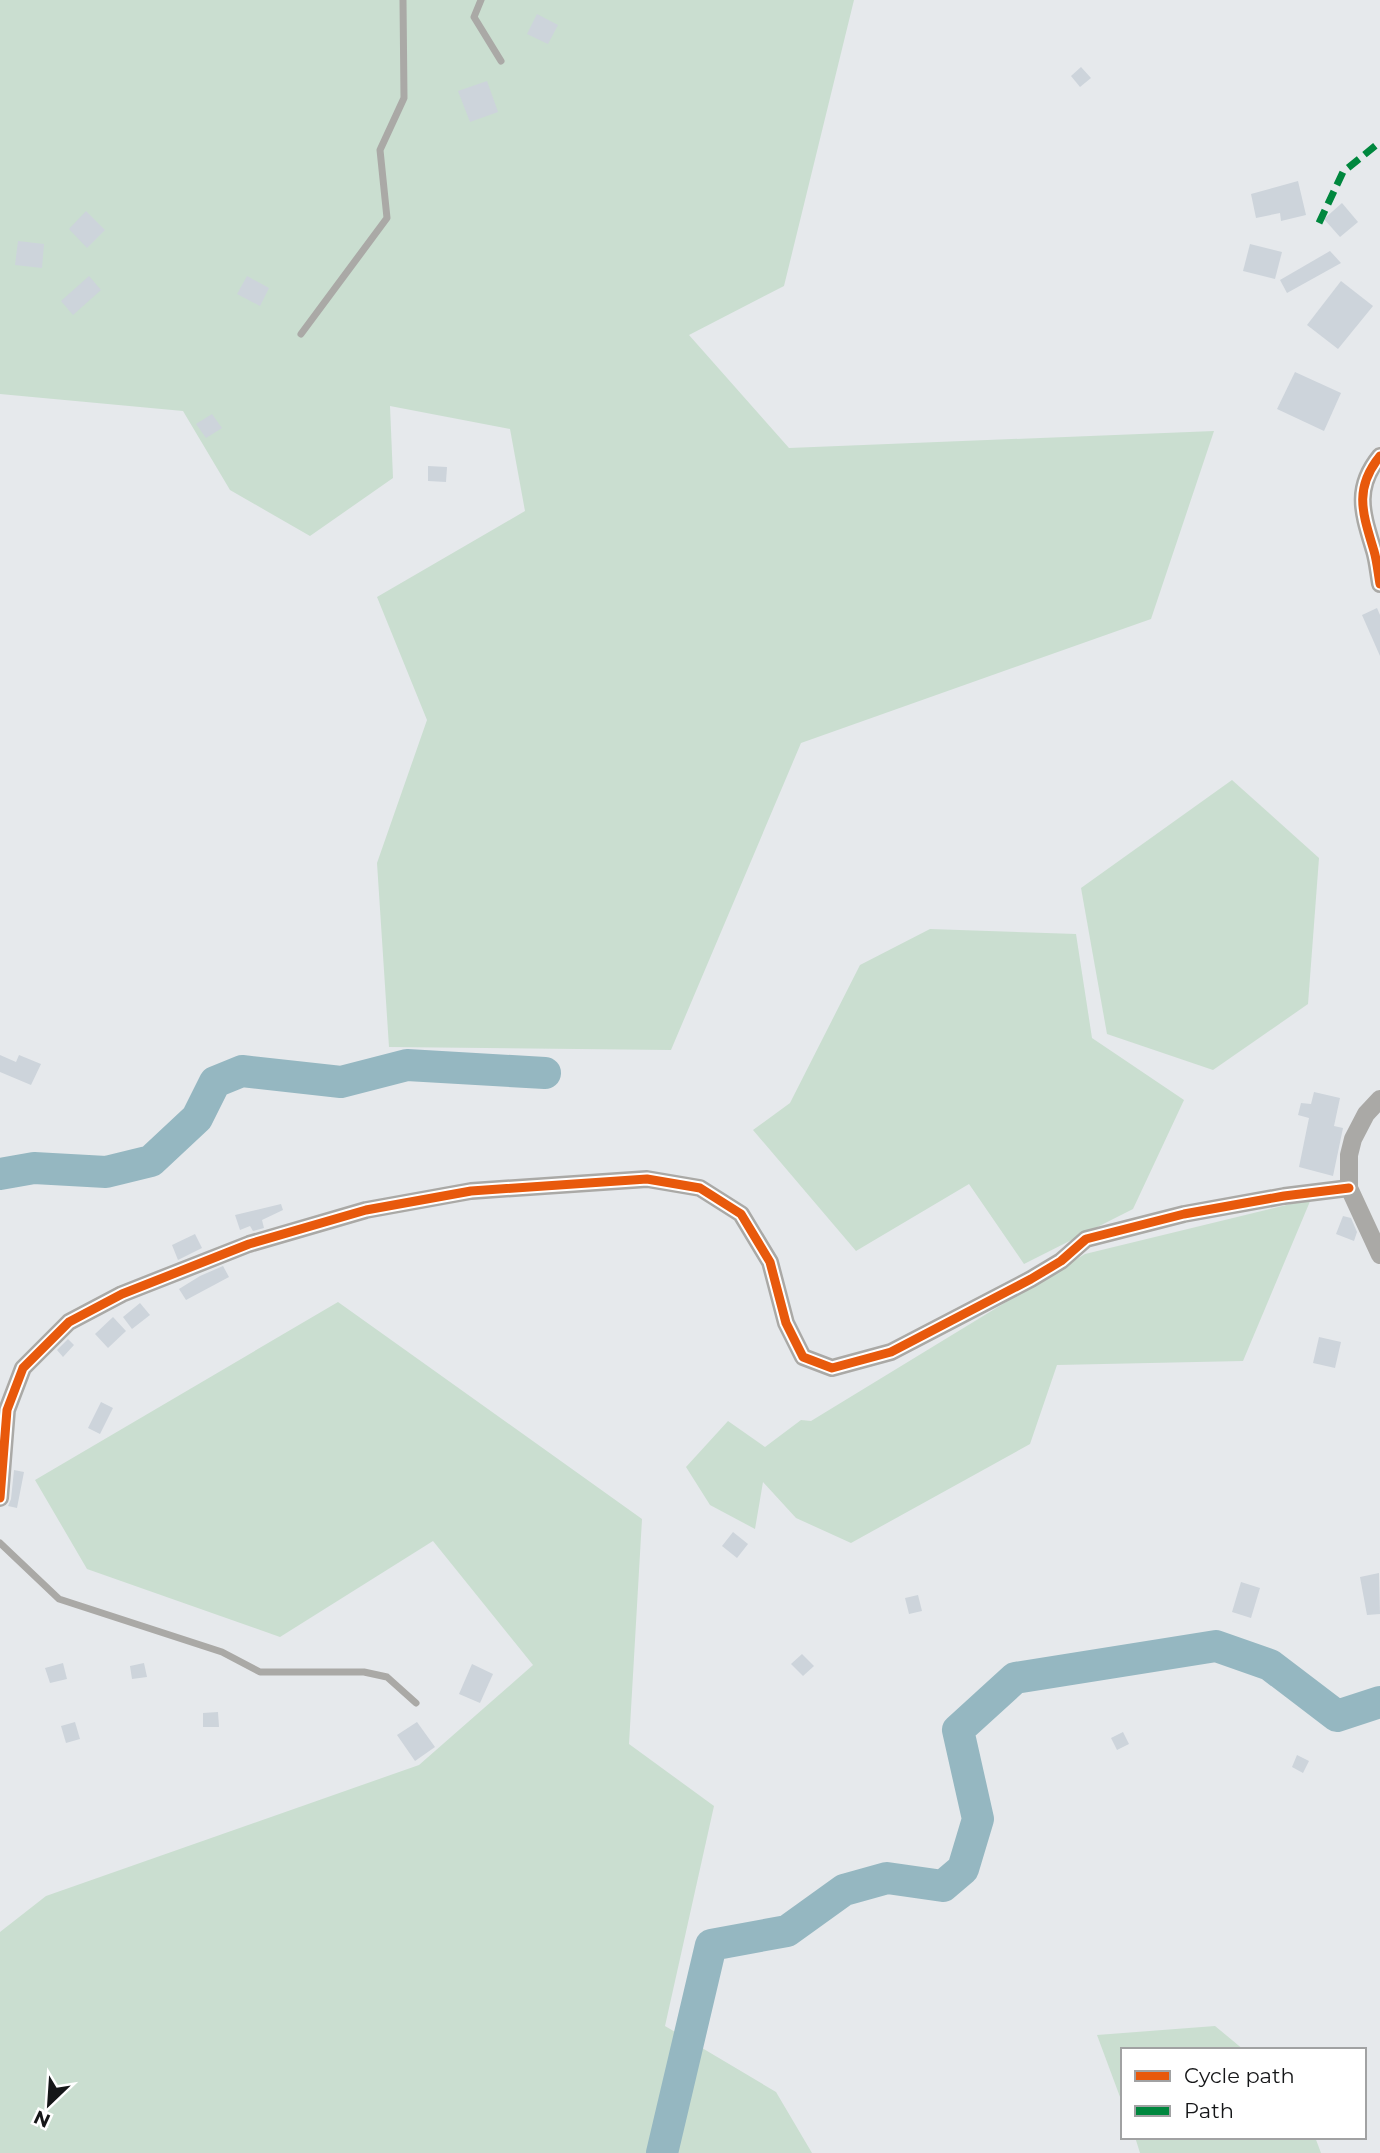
<svg xmlns="http://www.w3.org/2000/svg" width="1380" height="2153" font-family="Montserrat,sans-serif">
<style>
.green{fill:#caded0}
.lines{fill:none;stroke-linecap:round;stroke-linejoin:round}
.river{stroke:#95b7c1;stroke-width:32}
.building{fill:#cdd4db}
.service{stroke:#aaa9a6;stroke-width:7}
.tertiary{stroke:#aaa9a6;stroke-width:18}
.quiet{stroke:#00873e;stroke-width:7;stroke-dasharray:14 7;stroke-linecap:butt}
.cycleway-casing{stroke:#fff;stroke-width:13}
.cycleway{stroke:#e8590c;stroke-width:9}
</style>
<rect width="100%" height="100%" fill="#e6e9ec"/>
<g class="green">
<polygon points="0,0 854,0 784,286 689,335 789,448 1214,431 1151,619 801,743 671,1050 389,1047 377,863 427,720 377,597 525,511 510,429 390,406 393,478 310,536 230,490 183,411 0,394"/>
<polygon points="1232,780 1319,858 1308,1004 1213,1070 1107,1034 1081,888"/>
<polygon points="930,929 1076,934 1092,1038 1184,1100 1133,1209 1024,1264 969,1184 856,1251 753,1130 790,1103 860,965"/>
<polygon points="1311,1199 1243,1361 1057,1365 1030,1444 851,1543 796,1518 763,1482 755,1529 710,1505 686,1467 728,1421 765,1447 801,1420 811,1421 1085,1254"/>
<polygon points="338,1302 642,1519 629,1744 714,1806 665,2026 776,2092 812,2153 0,2153 0,1932 46,1896 419,1765 533,1665 433,1541 280,1637 87,1569 35,1480"/>
<polygon points="1215,2026 1244,2050 1123,2050 1123,2105 1097,2035"/>
<polygon points="1135,2137 1315,2137 1321,2153 1140,2153"/>
</g>
<g class="lines">
<g class="river">
<polyline points="0,1174 34,1168 106,1172 151,1161 197,1118 215,1082 242,1071 341,1082 407,1065 545,1073"/>
<polyline points="662,2153 711,1945 787,1931 844,1890 887,1878 943,1886 963,1869 978,1819 958,1730 1015,1678 1216,1646 1270,1665 1337,1716 1380,1702"/>
</g>
</g>
<g class="building">
<polygon points="537,14 558,25 548,44 527,34"/>
<polygon points="1081,67 1091,78 1080,87 1071,76"/>
<polygon points="487,81 498,112 470,122 458,91"/>
<polygon points="1298,181 1306,215 1281,221 1280,213 1256,218 1251,194"/>
<polygon points="1342,203 1358,222 1340,237 1324,219"/>
<polygon points="86,211 105,230 87,248 69,229"/>
<polygon points="18,241 44,244 42,268 15,265"/>
<polygon points="1250,244 1282,252 1275,279 1243,271"/>
<polygon points="1330,251 1341,263 1287,293 1280,280"/>
<polygon points="89,276 101,290 73,315 61,301"/>
<polygon points="247,276 269,288 260,306 237,294"/>
<polygon points="1341,281 1373,306 1338,349 1307,325"/>
<polygon points="1295,372 1341,393 1324,431 1277,409"/>
<polygon points="212,414 222,428 206,438 196,424"/>
<polygon points="428,466 447,467 446,482 428,481"/>
<polygon points="1377,608 1380,615 1380,656 1362,615"/>
<polygon points="0,1055 16,1062 19,1055 41,1064 31,1085 0,1072"/>
<polygon points="1314,1092 1340,1098 1334,1126 1343,1128 1333,1176 1299,1167 1309,1118 1298,1115 1301,1103 1311,1104"/>
<polygon points="281,1204 283,1210 262,1220 264,1228 253,1231 250,1226 240,1230 235,1215"/>
<polygon points="1343,1216 1351,1218 1357,1232 1354,1241 1336,1234"/>
<polygon points="195,1234 202,1248 178,1260 172,1245"/>
<polygon points="223,1266 229,1277 186,1300 179,1289 200,1276"/>
<polygon points="140,1303 150,1315 132,1329 123,1317"/>
<polygon points="113,1317 126,1331 108,1348 95,1334"/>
<polygon points="1319,1337 1341,1342 1335,1368 1313,1363"/>
<polygon points="68,1339 74,1345 63,1357 57,1350"/>
<polygon points="101,1402 113,1408 100,1434 88,1428"/>
<polygon points="14,1470 24,1472 17,1508 8,1506 11,1499"/>
<polygon points="733,1532 748,1544 737,1558 722,1546"/>
<polygon points="1379,1573 1380,1614 1367,1615 1360,1577"/>
<polygon points="1241,1582 1260,1588 1251,1618 1232,1612"/>
<polygon points="918,1595 922,1611 909,1614 905,1598"/>
<polygon points="802,1654 814,1666 803,1676 791,1664"/>
<polygon points="63,1663 67,1679 50,1683 45,1668"/>
<polygon points="144,1663 147,1677 132,1679 130,1666"/>
<polygon points="472,1664 493,1674 480,1703 459,1694"/>
<polygon points="218,1712 219,1727 203,1727 203,1713"/>
<polygon points="75,1722 80,1739 66,1743 61,1726"/>
<polygon points="417,1722 435,1747 415,1761 397,1735"/>
<polygon points="1123,1732 1129,1744 1117,1750 1111,1738"/>
<polygon points="1297,1755 1309,1761 1303,1773 1292,1767"/>
</g>
<g class="lines">
<g class="service">
<polyline points="481,0 474,17 501,61"/>
<polyline points="301,334 387,218 380,150 404,98 403,0"/>
<polyline points="0,1543 59,1599 222,1652 260,1672 364,1672 387,1677 416,1703"/>
</g>
<g class="tertiary">
<path d="M1380 456C1353 489 1363 514 1374 551 1377 561 1378 573 1380 584"/>
<polyline points="1380,1099 1366,1114 1353,1139 1349,1155 1349,1188 1380,1255"/>
<polyline points="0,1498 7,1410 23,1368 69,1322 122,1294 249,1244 366,1210 471,1191 647,1179 700,1188 741,1214 770,1262 786,1323 803,1357 832,1368 891,1352 1031,1279 1061,1261 1086,1239 1184,1214 1284,1196 1349,1188"/>
</g>
<polyline class="quiet" points="1319,223 1343,172 1380,142"/>
<defs>
<g id="cycleway">
<path d="M1380 456C1353 489 1363 514 1374 551 1377 561 1378 573 1380 584"/>
<polyline points="0,1498 7,1410 23,1368 69,1322 122,1294 249,1244 366,1210 471,1191 647,1179 700,1188 741,1214 770,1262 786,1323 803,1357 832,1368 891,1352 1031,1279 1061,1261 1086,1239 1184,1214 1284,1196 1349,1188"/>
</g>
</defs>
<use href="#cycleway" class="cycleway-casing"/>
<use href="#cycleway" class="cycleway"/>
</g>
<rect x="1121" y="2048" width="245" height="91" fill="#ffffff" stroke="#a1a2a3" stroke-width="2"/>
<rect x="1135" y="2071" width="35" height="10" fill="#e8590c" stroke="#a1a2a3" stroke-width="2"/>
<text x="1184" y="2083" font-size="21" fill="#151618">Cycle path</text>
<rect x="1135" y="2106" width="35" height="10" fill="#00873e" stroke="#a1a2a3" stroke-width="2"/>
<text x="1184" y="2118" font-size="21" fill="#151618">Path</text>
<g transform="translate(49 2104) rotate(205)" stroke="#ffffff" stroke-width="5" paint-order="stroke">
<path d="M0-5L12 26L0 18L-12 26Z" fill="#151618"/>
<text y="-10" font-size="19" font-weight="bold" text-anchor="middle" fill="#151618">N</text>
</g>
</svg>
